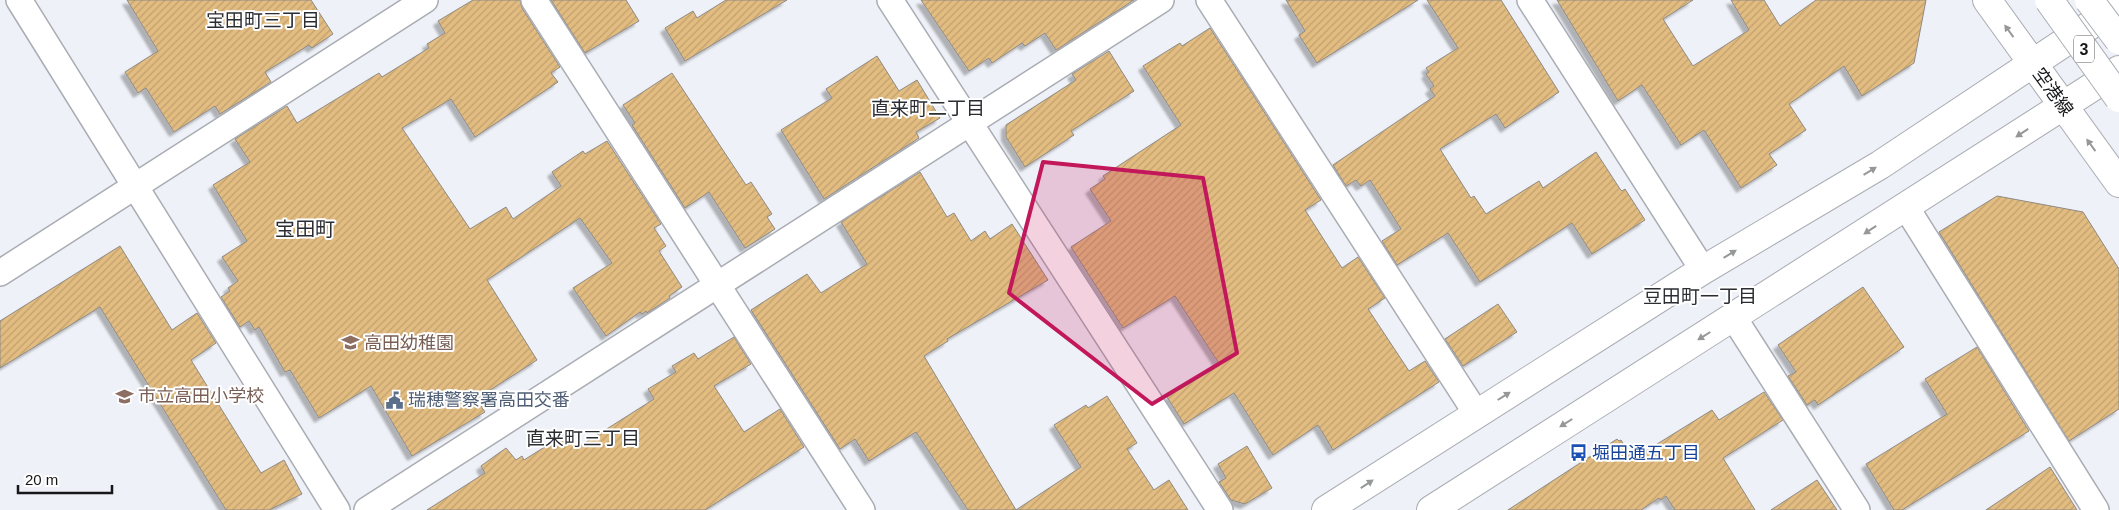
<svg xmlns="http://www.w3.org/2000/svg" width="2119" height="510" font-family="Helvetica,'Noto Sans JP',sans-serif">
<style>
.building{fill:url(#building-hatch);stroke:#8e8a85;filter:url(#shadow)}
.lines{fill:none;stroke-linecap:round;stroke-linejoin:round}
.minor-casing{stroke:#a9adb3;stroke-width:28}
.tertiary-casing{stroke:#a9adb3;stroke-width:30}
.primary-casing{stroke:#a9adb3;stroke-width:30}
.minor{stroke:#fff;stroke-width:25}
.tertiary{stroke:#fff;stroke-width:28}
.primary{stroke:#fff;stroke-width:28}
.motorway-bridge-casing{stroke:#a9adb3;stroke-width:30;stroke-linecap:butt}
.motorway-bridge{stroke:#fff;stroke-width:28}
.oneway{fill:#969798}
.marked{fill:#c2185b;fill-opacity:0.2;stroke:#c2185b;stroke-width:4;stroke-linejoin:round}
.labels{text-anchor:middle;stroke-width:4;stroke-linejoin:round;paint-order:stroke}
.shield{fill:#fff;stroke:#5c5d5e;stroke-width:1}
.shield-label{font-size:16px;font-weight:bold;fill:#161719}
.street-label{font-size:18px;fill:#161719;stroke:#fff}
.education-label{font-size:18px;fill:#785e54;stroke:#fff;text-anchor:start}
.service-label{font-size:18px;fill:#4e5e75;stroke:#fff;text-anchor:start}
.transit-label{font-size:18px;fill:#164399;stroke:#fff;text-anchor:start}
.neighbourhood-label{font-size:19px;fill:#2b2d32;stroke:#fff}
.quarter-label{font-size:20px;fill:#2b2d32;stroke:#fff}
</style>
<defs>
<pattern id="building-hatch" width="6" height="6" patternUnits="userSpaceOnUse" patternTransform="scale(1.25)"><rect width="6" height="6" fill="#e2bc80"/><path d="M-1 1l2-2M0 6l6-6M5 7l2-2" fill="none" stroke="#c1a16e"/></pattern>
<filter id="shadow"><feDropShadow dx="-4.5" dy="4.5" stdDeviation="1" flood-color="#0004"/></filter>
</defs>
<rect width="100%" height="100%" fill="#eef1f7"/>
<g class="building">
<polygon points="127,0 311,0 333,34 312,48 309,45 265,72 271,82 220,114 215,106 174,132 146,88 138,93 125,72 158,51"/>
<polygon points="473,0 520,0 522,8 560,67 551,73 558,82 475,137 451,99 402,128 470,229 506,207 513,219 561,186 552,172 583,151 585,154 607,141 661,224 654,228 666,246 659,251 682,287 669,296 670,298 647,313 646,311 642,314 640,312 606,336 573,288 612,263 580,218 487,280 537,360 484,394 488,401 480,405 485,412 412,456 371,386 319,418 290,370 285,372 259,327 255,330 249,321 240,327 221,297 230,291 228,288 238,281 222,257 247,241 213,185 250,162 235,139 287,106 297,123 379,73 382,77 429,48 427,44 445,33 438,21"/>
<polygon points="551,0 626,0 639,21 585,53"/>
<polygon points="726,0 787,0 685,61 665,28 693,11 697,18"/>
<polygon points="921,0 1134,0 1056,50 1045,33 1025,46 1022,43 992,63 989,58 969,71"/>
<polygon points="1286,0 1418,0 1317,63 1299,35 1305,31"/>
<polygon points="1427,0 1501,0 1559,92 1505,128 1496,114 1440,149 1471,198 1474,196 1486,214 1539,181 1543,188 1596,152 1620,189 1622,191 1625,189 1645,220 1592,254 1572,223 1480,282 1448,233 1397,265 1382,241 1401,229 1370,180 1361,186 1356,180 1346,186 1333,165 1435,96 1430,89 1434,86 1426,74 1429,72 1426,68 1458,48"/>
<polygon points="1557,0 1693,0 1663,19 1693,66 1749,30 1731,0 1764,0 1780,26 1816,0 1926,0 1914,63 1862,96 1844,66 1789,104 1806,130 1769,154 1777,165 1741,188 1704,130 1681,145 1642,85 1618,101"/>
<polygon points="1210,28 1321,200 1305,210 1342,268 1358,257 1385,298 1368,309 1409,371 1425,361 1439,382 1333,450 1318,425 1273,455 1234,393 1184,424 1167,397 1220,365 1175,296 1123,328 1071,247 1111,221 1090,189 1105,179 1103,176 1181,125 1143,66 1180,43 1182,46"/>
<polygon points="1109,51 1134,91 1071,131 1074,135 1025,167 1006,137 1006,125 1076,80 1072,74"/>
<polygon points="877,56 899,91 917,80 940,118 916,132 919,138 824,199 781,130 832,98 826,89"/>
<polygon points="672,73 746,185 751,182 772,214 767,217 775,229 745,248 709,192 685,208 632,125 635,123 623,105"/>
<polygon points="920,172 947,217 954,213 971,241 985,231 990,239 1012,224 1048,280 947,339 948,341 924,356 1016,510 1081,467 1054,425 1086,405 1088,408 1107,396 1137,443 1127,449 1154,490 1169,480 1188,510 968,510 916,432 869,461 855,439 840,449 751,310 807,274 821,293 867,264 841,222"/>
<polygon points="1997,196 2083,212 2119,269 2119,409 2069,441 1939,232"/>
<polygon points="120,246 172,330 197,313 216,343 191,360 261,473 284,460 302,494 269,510 226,510 100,307 0,368 0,321"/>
<polygon points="1863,287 1904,347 1818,405 1815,400 1807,405 1788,376 1796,372 1778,345"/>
<polygon points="1498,304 1517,332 1463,366 1445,339"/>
<polygon points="734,337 751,364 714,386 744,432 780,409 804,447 705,510 427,510 485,473 481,466 506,448 516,460 522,456 524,460 567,433 577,448 654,399 648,389 676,372 672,366 694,353 698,359"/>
<polygon points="1977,347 2029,431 1902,510 1894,510 1866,464 1947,414 1925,379"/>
<polygon points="1764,392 1783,420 1723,458 1755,510 1675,510 1666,496 1661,500 1659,498 1641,510 1508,510 1617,439 1619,441 1621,440 1633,459 1712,410 1719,420"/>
<polygon points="1247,446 1272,488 1245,504 1231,500 1219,482 1226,478 1218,464"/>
<polygon points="2050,467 2077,510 1986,510"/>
<polygon points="1817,480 1837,510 1771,510"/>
</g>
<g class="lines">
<defs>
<g id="minor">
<polyline points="19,0 337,510"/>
<polyline points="534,0 862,510"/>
<polyline points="890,0 1220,510"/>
<polyline points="1209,0 1476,413"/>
<polyline points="1530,0 1703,270"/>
<polyline points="1906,207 2096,510"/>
<polyline points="0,273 425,0"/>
<polyline points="1734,318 1857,510"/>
<polyline points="367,510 1161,0"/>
</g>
<g id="tertiary">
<polyline points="1326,510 1703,270 1880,165 2119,6"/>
<polyline points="1431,510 2119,70"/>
</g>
<polyline id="primary" points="1987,0 2119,183"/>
</defs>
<use href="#minor" class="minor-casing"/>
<use href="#tertiary" class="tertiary-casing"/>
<use href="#primary" class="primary-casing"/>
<use href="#minor" class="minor"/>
<use href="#tertiary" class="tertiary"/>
<use href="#primary" class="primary"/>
<defs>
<g id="motorway-bridge">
<polyline points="2049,0 2119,98"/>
<polyline points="2089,0 2119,40"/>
</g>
</defs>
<use href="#motorway-bridge" class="motorway-bridge-casing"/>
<use href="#motorway-bridge" class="motorway-bridge"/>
</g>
<defs><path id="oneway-solid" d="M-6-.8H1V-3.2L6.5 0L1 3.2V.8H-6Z" transform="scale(1.25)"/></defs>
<g class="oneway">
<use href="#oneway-solid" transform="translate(2009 31) rotate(-126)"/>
<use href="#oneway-solid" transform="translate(2022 133) rotate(147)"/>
<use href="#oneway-solid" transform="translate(2091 145) rotate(-126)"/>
<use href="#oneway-solid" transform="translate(1870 171) rotate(-31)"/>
<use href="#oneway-solid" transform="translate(1870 230) rotate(147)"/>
<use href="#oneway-solid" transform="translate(1730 254) rotate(-31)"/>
<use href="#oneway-solid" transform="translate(1704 336) rotate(148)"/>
<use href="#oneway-solid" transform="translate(1504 396) rotate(-32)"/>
<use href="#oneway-solid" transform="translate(1566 423) rotate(148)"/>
<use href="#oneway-solid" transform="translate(1367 484) rotate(-33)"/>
</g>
<path class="marked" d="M1043 162 1203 178 1237 353 1152 404 1009 293Z"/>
<defs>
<symbol id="school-bare" viewBox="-9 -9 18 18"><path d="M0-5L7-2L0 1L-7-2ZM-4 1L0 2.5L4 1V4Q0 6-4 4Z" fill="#8d6e63" stroke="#fff" stroke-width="2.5" paint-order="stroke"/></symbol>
<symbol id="civic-bare" viewBox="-9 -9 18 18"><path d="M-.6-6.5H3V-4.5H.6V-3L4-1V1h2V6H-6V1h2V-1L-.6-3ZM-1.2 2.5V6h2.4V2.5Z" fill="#5c6f8a" stroke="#fff" stroke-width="2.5" paint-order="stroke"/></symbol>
<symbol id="bus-bare" viewBox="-9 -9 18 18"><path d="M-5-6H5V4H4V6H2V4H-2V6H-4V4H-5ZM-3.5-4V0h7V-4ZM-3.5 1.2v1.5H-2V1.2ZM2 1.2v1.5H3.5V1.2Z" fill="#1a4fb4" stroke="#fff" stroke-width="2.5" paint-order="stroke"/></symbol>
</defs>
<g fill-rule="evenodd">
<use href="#school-bare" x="338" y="330" width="25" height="25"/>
<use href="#school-bare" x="112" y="384" width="25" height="25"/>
<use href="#civic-bare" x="382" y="388" width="25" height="25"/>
<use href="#bus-bare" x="1566" y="440" width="25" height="25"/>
</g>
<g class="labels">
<rect class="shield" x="2074" y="35.5" width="20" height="27" rx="4"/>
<g class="shield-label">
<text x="2084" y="55">3</text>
</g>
<g class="street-label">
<text transform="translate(2053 92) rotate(54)" y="6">空港線</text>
</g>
<g class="education-label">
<text x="364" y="349">高田幼稚園</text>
<text x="138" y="402">市立高田小学校</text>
</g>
<g class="service-label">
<text x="408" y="406">瑞穂警察署高田交番</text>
</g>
<g class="transit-label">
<text x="1592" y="459">堀田通五丁目</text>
</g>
<g class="neighbourhood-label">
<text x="263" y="27">宝田町三丁目</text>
<text x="928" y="115">直来町二丁目</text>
<text x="1700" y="303">豆田町一丁目</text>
<text x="583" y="445">直来町三丁目</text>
</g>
<g class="quarter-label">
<text x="305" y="236">宝田町</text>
</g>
</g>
<path d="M18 485v8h94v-8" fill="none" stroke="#161719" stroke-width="2.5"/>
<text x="25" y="485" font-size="15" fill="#161719" stroke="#ffffff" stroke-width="4" paint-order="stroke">20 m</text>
</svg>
